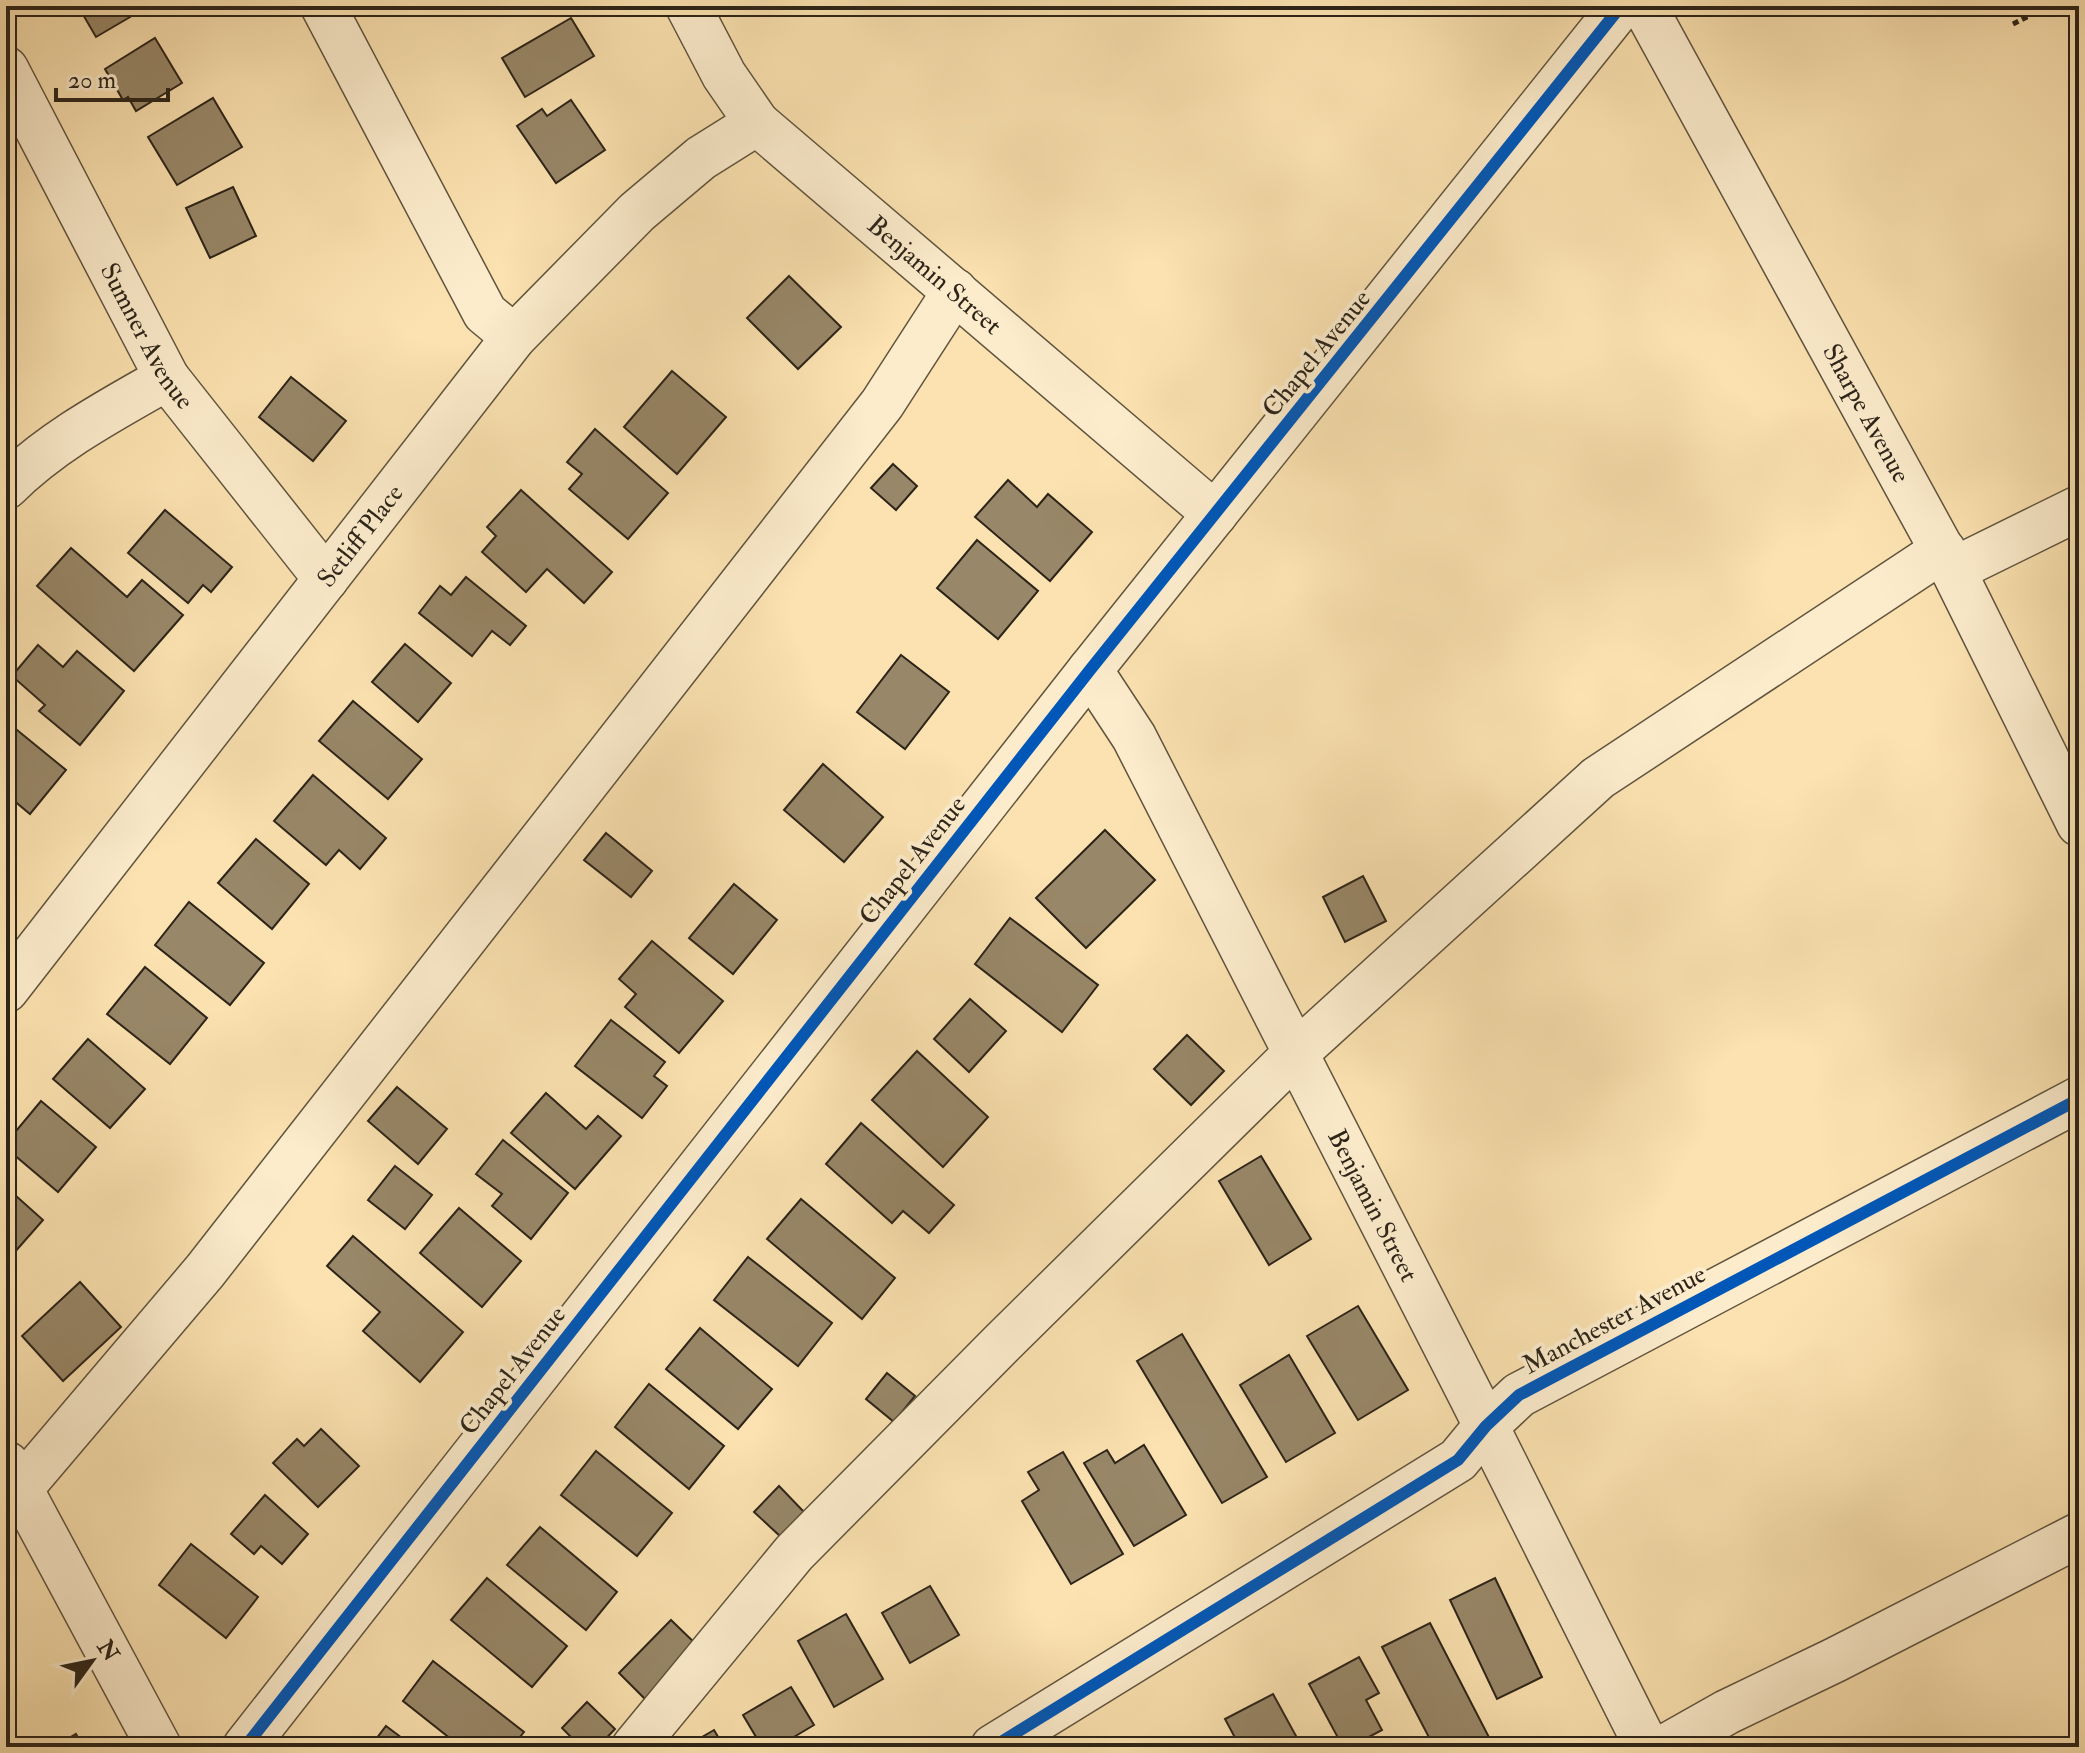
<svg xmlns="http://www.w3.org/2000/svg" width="2085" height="1753" font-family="'IM FELL Double Pica',serif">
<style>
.building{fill:#988768;stroke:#2c2419;stroke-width:2}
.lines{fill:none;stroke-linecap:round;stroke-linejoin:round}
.minor-casing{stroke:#60543f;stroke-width:47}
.path{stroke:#2c2419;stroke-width:5;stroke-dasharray:6 4;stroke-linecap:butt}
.minor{stroke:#fceccc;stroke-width:44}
.cycleway-casing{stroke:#fceccc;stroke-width:17}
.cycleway{stroke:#0057b8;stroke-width:12}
.labels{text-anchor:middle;stroke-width:8;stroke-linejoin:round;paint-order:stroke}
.street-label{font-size:26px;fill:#2c2419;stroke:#fceccc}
</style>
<rect width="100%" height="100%" fill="#fbe2b0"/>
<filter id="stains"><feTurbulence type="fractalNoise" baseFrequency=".0025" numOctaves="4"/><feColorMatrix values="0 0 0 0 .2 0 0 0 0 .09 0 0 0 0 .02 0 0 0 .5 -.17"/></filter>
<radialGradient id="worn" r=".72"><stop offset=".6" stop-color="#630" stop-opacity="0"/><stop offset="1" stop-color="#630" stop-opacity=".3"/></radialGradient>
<g class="building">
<polygon points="78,6 146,6 147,7 96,37"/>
<polygon points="571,18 594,56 525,97 502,58"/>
<polygon points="155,38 182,83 136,111 128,97 123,100 105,69"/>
<polygon points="213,98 242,147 177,185 148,137"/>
<polygon points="571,100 605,150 556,183 517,126 542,109 547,116"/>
<polygon points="233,187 256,236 210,258 186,208"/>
<polygon points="789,276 841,327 798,369 747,318"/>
<polygon points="672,371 726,417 677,474 624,427"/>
<polygon points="291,377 346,421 313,461 259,417"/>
<polygon points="595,429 668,493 628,539 569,489 582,474 567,462"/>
<polygon points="893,464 917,486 896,510 871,488"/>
<polygon points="1008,480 1037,507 1048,494 1092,532 1050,581 975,517"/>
<polygon points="521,490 612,572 584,603 547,569 526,592 482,552 496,536 487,527"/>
<polygon points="165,510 232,567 211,592 203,585 188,603 128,553"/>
<polygon points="977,540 1038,591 998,639 937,588"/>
<polygon points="71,548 127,597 142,580 183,615 134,671 37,586"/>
<polygon points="466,577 526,626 510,645 492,631 472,656 419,613 440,586 451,595"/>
<polygon points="405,644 451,683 418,722 372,682"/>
<polygon points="38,645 63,667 77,651 124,691 80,745 39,711 45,705 12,676"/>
<polygon points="901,655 949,692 905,749 857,712"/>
<polygon points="353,701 422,759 388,799 319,741"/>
<polygon points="6,721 66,770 30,814 6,794"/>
<polygon points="823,764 883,817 844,862 784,810"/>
<polygon points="313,775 386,838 360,869 339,850 326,865 274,821"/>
<polygon points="1105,830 1155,880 1086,948 1036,898"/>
<polygon points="606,833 652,871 631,897 584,860"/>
<polygon points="256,839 309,884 272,929 218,883"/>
<polygon points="1363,876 1386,921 1345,942 1323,897"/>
<polygon points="734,884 777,920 733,974 689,938"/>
<polygon points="189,902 264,963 230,1005 155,945"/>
<polygon points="1010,918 1098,985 1062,1032 975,964"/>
<polygon points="652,941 723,1001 679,1053 625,1007 636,994 619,979"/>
<polygon points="145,967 207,1018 170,1064 107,1014"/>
<polygon points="970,999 1006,1031 969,1072 934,1039"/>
<polygon points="611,1020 665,1062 654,1076 667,1086 642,1118 575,1066"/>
<polygon points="1187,1035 1224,1071 1191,1105 1154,1069"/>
<polygon points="88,1039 145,1089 110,1128 53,1079"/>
<polygon points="917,1051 988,1117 943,1167 872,1100"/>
<polygon points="397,1087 447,1129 418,1164 368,1121"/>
<polygon points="546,1093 586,1129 598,1116 621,1136 575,1189 511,1133"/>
<polygon points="41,1101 96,1147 58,1192 6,1148 6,1143"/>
<polygon points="861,1123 954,1205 929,1233 903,1211 892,1223 826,1164"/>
<polygon points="503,1140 568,1193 531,1239 492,1206 502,1194 476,1174"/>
<polygon points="1261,1156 1311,1239 1269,1265 1219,1181"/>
<polygon points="395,1166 432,1195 405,1229 368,1200"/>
<polygon points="6,1187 43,1220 6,1262"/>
<polygon points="801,1199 895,1278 862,1319 767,1239"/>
<polygon points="459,1208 521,1261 482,1307 420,1253"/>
<polygon points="353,1236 463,1332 420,1382 363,1331 380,1312 327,1266"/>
<polygon points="748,1257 832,1323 798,1366 714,1300"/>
<polygon points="80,1282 121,1327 63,1381 22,1336"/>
<polygon points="1358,1306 1408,1390 1358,1420 1307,1336"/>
<polygon points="700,1328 772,1389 738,1429 666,1369"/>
<polygon points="1182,1334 1267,1477 1222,1503 1137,1361"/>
<polygon points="1289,1355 1335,1433 1286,1462 1240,1385"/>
<polygon points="887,1373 915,1396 894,1422 866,1399"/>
<polygon points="649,1384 724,1446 689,1489 615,1427"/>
<polygon points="321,1429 359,1466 318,1507 273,1463 297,1439 304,1446"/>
<polygon points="1144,1445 1186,1515 1134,1546 1084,1463 1107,1450 1115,1463"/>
<polygon points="596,1451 672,1513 637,1556 561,1495"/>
<polygon points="1063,1452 1123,1554 1071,1584 1022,1501 1039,1490 1028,1472"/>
<polygon points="779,1486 805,1513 781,1537 754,1512"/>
<polygon points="265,1495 308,1534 282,1564 261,1546 254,1554 231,1534"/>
<polygon points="540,1527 617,1592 586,1630 507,1565"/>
<polygon points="191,1544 258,1597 226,1638 159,1585"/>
<polygon points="487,1578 567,1646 532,1687 451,1620"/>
<polygon points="1495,1578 1542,1677 1497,1699 1450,1600"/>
<polygon points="930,1586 959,1635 910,1663 882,1613"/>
<polygon points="846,1614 883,1679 834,1707 798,1641"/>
<polygon points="671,1620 701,1649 648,1702 619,1673"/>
<polygon points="1430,1623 1494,1747 1434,1747 1382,1647"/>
<polygon points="1359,1657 1379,1693 1366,1700 1382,1730 1350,1747 1343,1747 1309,1684"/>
<polygon points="433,1661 524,1732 512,1747 461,1747 403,1701"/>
<polygon points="791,1687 814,1725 777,1747 762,1747 743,1715"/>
<polygon points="1273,1694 1302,1747 1240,1747 1225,1719"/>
<polygon points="587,1702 615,1729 598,1747 581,1747 562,1728"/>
<polygon points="386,1726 414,1747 370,1747"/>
<polygon points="714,1730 724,1747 685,1747"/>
<polygon points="76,1734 83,1747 54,1747"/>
</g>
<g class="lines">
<defs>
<g id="minor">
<polyline points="323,6 485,313 514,337"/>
<path id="s1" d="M688 6 724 75 757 123 1215 514"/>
<path id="s2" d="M1644 6 1953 570 2079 824"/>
<path id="s3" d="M6 69 167 378 326 579"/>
<path d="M6 487C52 441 111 410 167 378"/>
<polyline points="1953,570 2079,508"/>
<path id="s4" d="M1090 670 1134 737 1471 1396 1647 1747"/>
<path id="s5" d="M6 990 514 337 637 212 701 158 757 123"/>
<polyline points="7,1464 159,1747"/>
<polyline points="20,1489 205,1271 523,864 882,404 955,291"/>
<polyline points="245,1747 1090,670 1621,6"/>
<polyline points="634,1747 794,1553 1002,1343 1296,1053 1598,778 1943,550"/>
<polyline points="993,1747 1458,1460 1486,1426 1519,1395 2079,1099"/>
<polyline points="1665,1747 1727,1712 1835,1660 2079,1535"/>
</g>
</defs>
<use href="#minor" class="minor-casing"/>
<polyline class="path" points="2013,24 2049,6"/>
<use href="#minor" class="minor"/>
<defs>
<g id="cycleway">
<polyline points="245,1747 1090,670 1621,6"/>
<polyline points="993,1747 1458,1460 1486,1426 1519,1395 2079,1099"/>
</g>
</defs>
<use href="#cycleway" class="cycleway-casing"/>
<use href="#cycleway" class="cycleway"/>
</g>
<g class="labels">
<g class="street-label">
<text dy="9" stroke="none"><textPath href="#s1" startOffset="370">Benjamin Street</textPath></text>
<text dy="9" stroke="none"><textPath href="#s3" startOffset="302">Sumner Avenue</textPath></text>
<text transform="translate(1316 353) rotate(-51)" y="9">Chapel Avenue</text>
<text dy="9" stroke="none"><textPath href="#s2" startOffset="464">Sharpe Avenue</textPath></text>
<text dy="9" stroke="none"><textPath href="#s5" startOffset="576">Setliff Place</textPath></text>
<text transform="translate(912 860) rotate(-52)" y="9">Chapel Avenue</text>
<text dy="9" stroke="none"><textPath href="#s4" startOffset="606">Benjamin Street</textPath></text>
<text transform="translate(1614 1319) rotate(-28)" y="9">Manchester Avenue</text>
<text transform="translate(512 1370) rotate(-52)" y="9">Chapel Avenue</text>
</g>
</g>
<rect width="2085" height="1753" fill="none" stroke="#fbe2b0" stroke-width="32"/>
<rect x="8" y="8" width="2069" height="1737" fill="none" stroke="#2c2419" stroke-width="4"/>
<rect x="16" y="16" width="2053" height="1721" fill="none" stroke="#2c2419" stroke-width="2"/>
<g transform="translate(92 1661) rotate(57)" stroke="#fceccc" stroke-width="6" paint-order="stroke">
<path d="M0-6L14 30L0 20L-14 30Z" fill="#2c2419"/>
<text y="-12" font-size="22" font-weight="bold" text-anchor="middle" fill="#2c2419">N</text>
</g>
<path d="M56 88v12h112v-12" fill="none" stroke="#2c2419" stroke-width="4"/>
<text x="68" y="88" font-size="24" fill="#2c2419" stroke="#fceccc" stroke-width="6" paint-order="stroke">20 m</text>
<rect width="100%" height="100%" filter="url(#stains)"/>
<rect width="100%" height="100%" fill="url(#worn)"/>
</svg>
